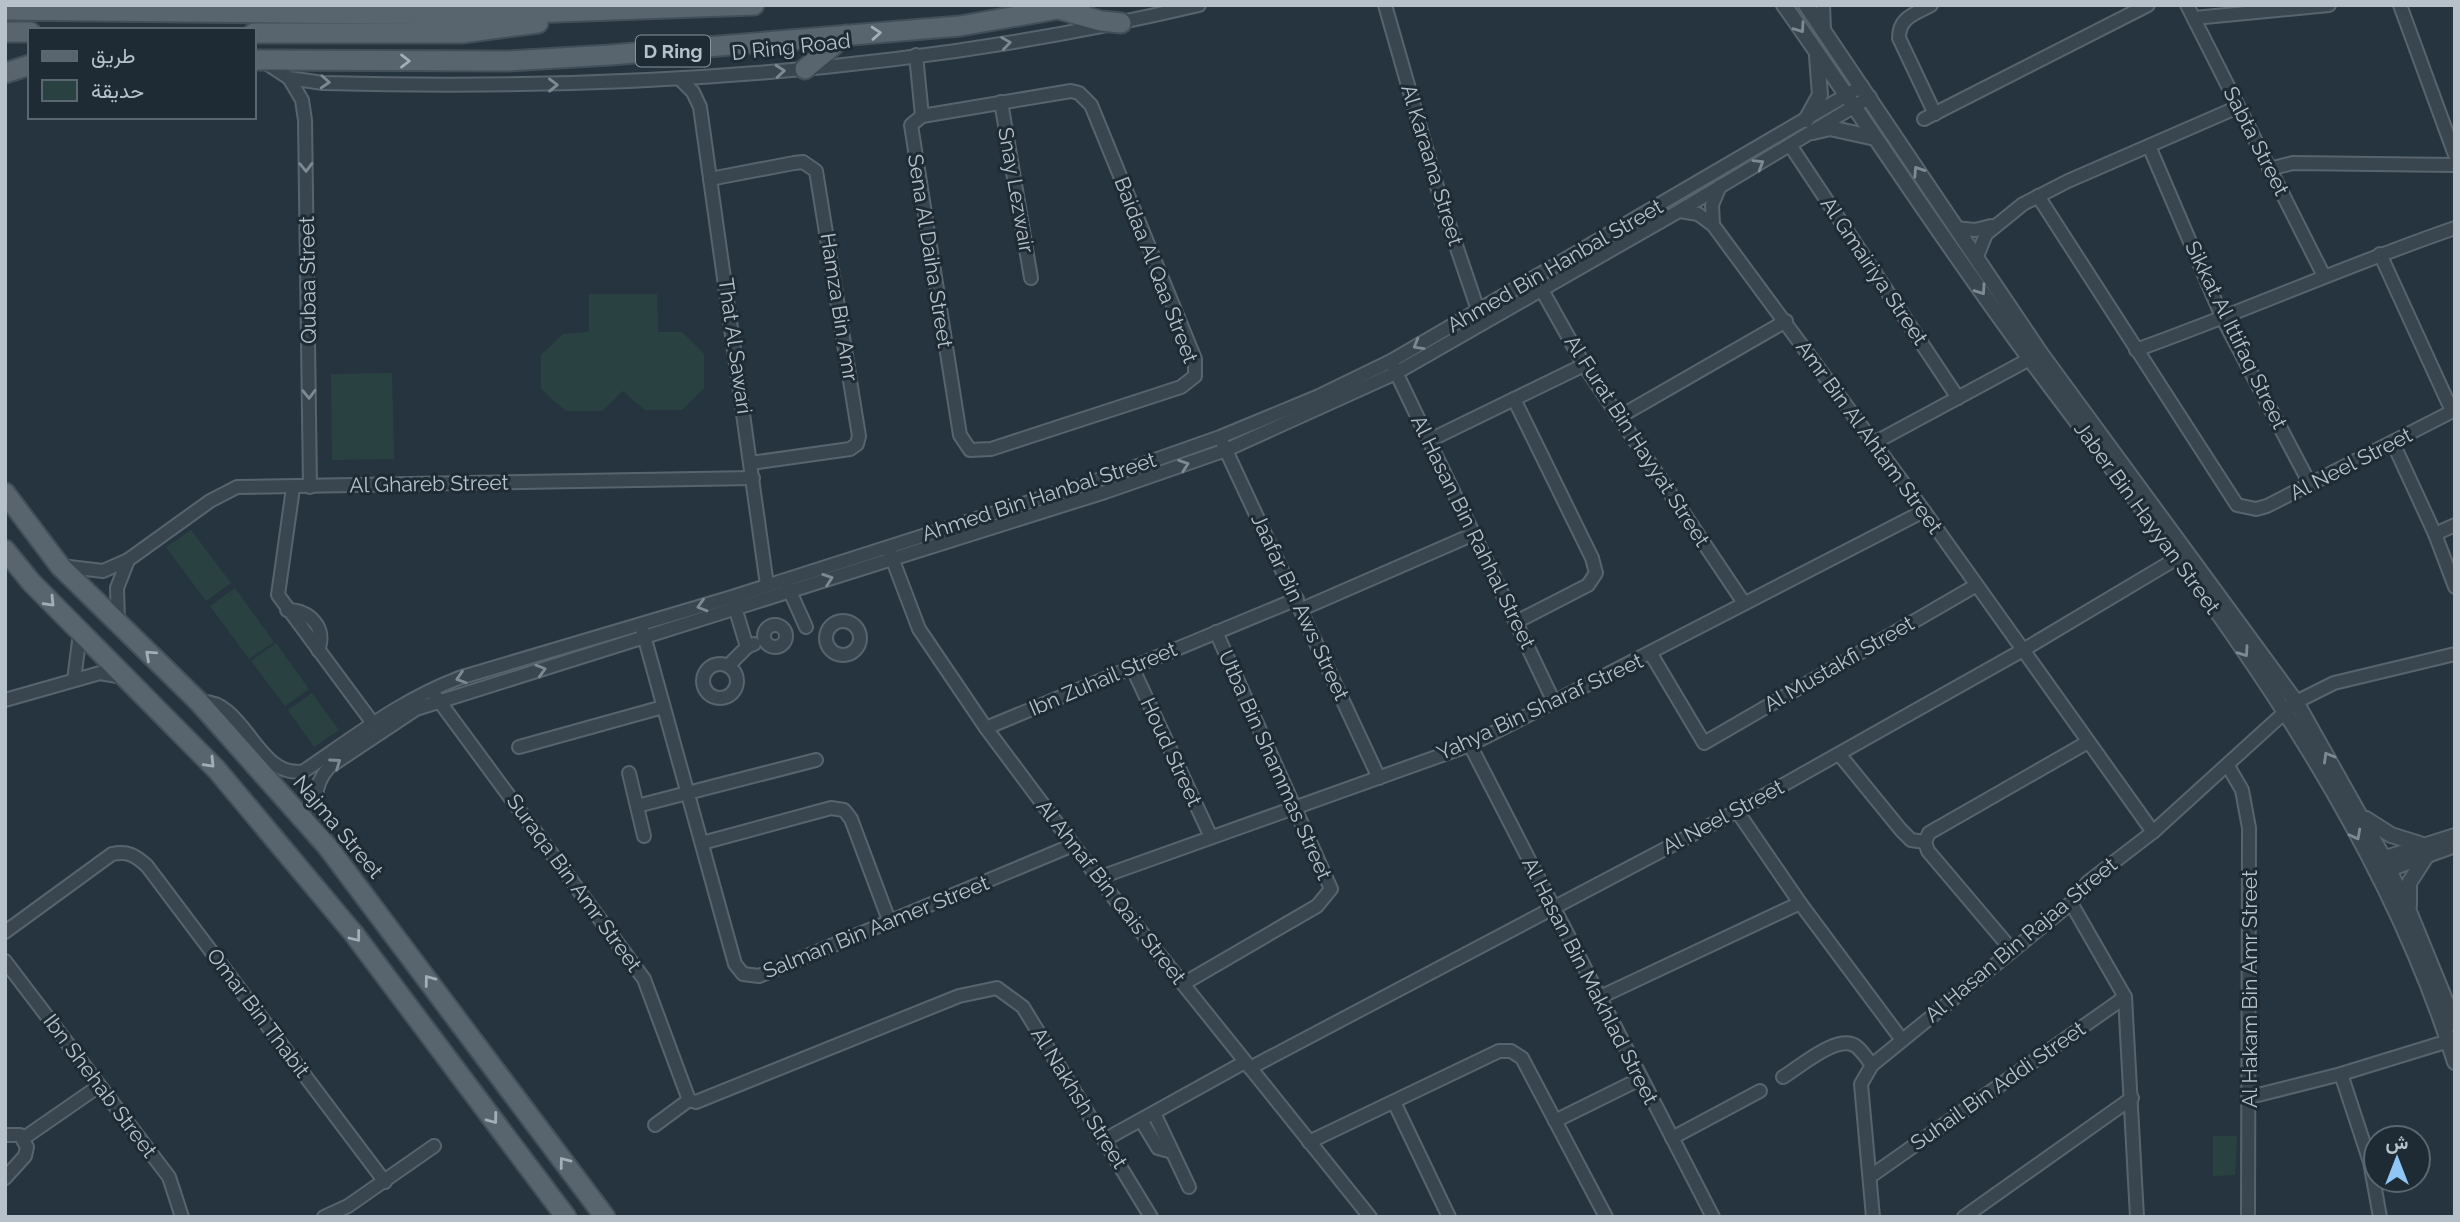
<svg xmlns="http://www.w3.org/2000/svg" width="2460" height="1222" font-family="Raleway,Vazirmatn,sans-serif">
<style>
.green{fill:#294241}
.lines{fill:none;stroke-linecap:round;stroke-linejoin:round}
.minor-casing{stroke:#58646d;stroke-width:16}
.tertiary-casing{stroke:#58646d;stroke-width:18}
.primary-casing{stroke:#434f58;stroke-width:23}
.minor{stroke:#3a464f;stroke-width:12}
.tertiary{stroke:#3a464f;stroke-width:14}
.primary{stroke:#58656f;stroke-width:19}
.oneway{stroke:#7e8a93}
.oneway2{stroke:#a3afb8}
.labels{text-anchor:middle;stroke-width:6;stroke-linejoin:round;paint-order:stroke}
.shield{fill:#1e2b34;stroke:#88949d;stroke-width:2}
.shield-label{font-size:19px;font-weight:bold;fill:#b6c1ca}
.street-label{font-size:21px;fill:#b6c1ca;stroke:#1e2b34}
</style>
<rect width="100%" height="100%" fill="#26343f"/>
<g class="green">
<polygon points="589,294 657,294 658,332 682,332 704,354 704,388 682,410 645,410 623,391 602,411 566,411 541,389 541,355 563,334 589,332"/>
<polygon points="392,373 394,459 332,460 331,374"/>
<polygon points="191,530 231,583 206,601 166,547"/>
<polygon points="235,588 274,642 249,659 210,606"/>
<polygon points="276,643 309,689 285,706 251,661"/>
<polygon points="312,693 339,730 314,747 288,710"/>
<polygon points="2213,1136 2237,1136 2235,1175 2213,1176"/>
</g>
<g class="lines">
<defs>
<g id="minor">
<polyline points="1385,5 1442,204 1480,316"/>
<polyline points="1823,5 1824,30"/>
<path d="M1931 5C1915 14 1899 17 1899 38L1935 114"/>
<polyline points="2187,5 2324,276"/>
<polyline points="2400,5 2455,155"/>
<polyline points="2194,18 2329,5"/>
<polyline points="916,55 922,116"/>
<path d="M263 61 289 78 323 83C617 91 912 73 1199 5"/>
<polyline points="289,78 302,100 305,120 310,487"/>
<polyline points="681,80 693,92 700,107 767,585"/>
<polygon points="1071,91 1079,93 1091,105 1195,359 1195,376 1181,387 991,449 970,450 960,435 911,125 922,116"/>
<polyline points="1001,102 1031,278"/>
<polyline points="1924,119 2148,5"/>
<polyline points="1790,145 1958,398"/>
<polyline points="2149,146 2223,319 2310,484"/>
<polyline points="2269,169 2293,163 2455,165"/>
<polyline points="710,179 794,163 803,162 816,171 859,436 857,444 850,449 751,463"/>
<polyline points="2038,196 2237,505 2256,509 2267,506 2455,410"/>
<polyline points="1680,211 1698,214 1713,225 1924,511 2153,832"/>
<polyline points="1713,225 1712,205 1720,186"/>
<polyline points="1955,228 1975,230 1991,226"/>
<polyline points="2380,254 2452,411"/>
<polyline points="1976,259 1986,234 2023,204 2068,181 2238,107"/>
<polyline points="1538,283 1584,365 1744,603"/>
<path d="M2136 350C2243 312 2347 265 2455 228"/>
<polyline points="1394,368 1554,702"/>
<polyline points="1514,399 1592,558 1596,573 1588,585 1516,622"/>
<polyline points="1619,417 1786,321"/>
<polyline points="1430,440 1584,365"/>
<polyline points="1874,443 2037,355"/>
<polyline points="2393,443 2435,534 2455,587"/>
<polyline points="1223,444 1379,778"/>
<polyline points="293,488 278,595 372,722"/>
<polyline points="2435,534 2455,525"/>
<polyline points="889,550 919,629 986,728 1098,878 1370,1217"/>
<polyline points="61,566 103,571 128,560 210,501 237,487 753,478"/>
<polyline points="788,587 806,627"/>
<polyline points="734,604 747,647"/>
<polyline points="1302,609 1474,534"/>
<path d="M287 610C310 610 327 628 318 650"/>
<circle cx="843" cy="638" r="17"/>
<polyline points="118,623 117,588 128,560"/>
<circle cx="775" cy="636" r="11"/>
<polyline points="643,632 735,964 743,974 759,976 1073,845"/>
<polyline points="1651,654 1704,743 1975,586"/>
<circle cx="720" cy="681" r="17"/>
<polyline points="728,666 747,647 754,644"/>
<polyline points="1132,667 1211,837"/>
<polyline points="74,680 80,633"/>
<polyline points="434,694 644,979 689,1100 696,1102 959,996 997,988 1023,1007 1151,1217"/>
<polyline points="5,700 100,673 123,677"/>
<path d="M199 702C245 697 257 781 304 771 354 737 401 700 459 678L732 597 1101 479 1220 437 1319 396 1391 361 1862 86"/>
<polyline points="986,728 1297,599"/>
<polyline points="1470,745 1713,1217"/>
<polyline points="519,747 663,707"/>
<polyline points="1839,754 1901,830 1911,840 1925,842"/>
<polyline points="2228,766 2242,790 2249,828 2248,1217"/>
<polyline points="629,773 644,836"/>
<polyline points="637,806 816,760"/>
<polyline points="1737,811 1800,903 1902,1040"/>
<path d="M325 839C317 811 308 791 329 767L416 709 1105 492 1226 450 1396 373 1679 211 1870 97"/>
<polyline points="702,843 831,808 844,810 851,819 890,923"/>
<polyline points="1098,878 1470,745 1924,511"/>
<polyline points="2071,903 2125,997 2137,1217"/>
<path d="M5 932 112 854C128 851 135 855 147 866L385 1182"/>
<polyline points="2011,949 1928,851 1925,842 1929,833 2088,742"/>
<polyline points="5,961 169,1177 182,1217"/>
<polyline points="1183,984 1317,906 1331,889 1216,632"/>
<polyline points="1598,998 1800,903"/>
<polyline points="1250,1068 1737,811 2023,650 2184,554"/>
<polyline points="2341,1074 2370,1162 2380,1217"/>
<path d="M1783 1077C1800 1067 1839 1032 1857 1047 1863 1052 1867 1059 1872 1065"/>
<polyline points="2250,1097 2341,1074 2455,1039"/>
<polyline points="1394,1102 1449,1217"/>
<polyline points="1154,1113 1189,1187"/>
<polyline points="1141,1120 1158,1148 1169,1151"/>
<polyline points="1555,1121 1640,1079"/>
<polyline points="655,1125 689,1100"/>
<polyline points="5,1135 20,1135 27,1147 25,1156 5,1178"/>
<polyline points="24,1138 99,1086"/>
<polyline points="1672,1138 1760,1091"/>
<polyline points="1106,1139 1245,1062"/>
<polyline points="1309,1142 1499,1051 1511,1051 1522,1058 1606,1217"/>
<polyline points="1871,1176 2125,997"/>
<polyline points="324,1217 348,1206 434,1146"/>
<polyline points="1873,1217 1861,1084 1872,1065 2071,903 2088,882 2153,832 2296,702 2334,683 2455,654"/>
<polyline points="1964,1217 2132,1098"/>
</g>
<g id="tertiary">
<path d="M1784 5C1868 124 1946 246 2033 363 2195 580 2373 799 2455 1062"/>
<polyline points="1806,5 2041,354 2296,702 2383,857 2410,914 2455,1024"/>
<polyline points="1806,120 1820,95 1817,56"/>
<polyline points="1813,132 1830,128 1875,138"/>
<polyline points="2366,819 2391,835 2420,844"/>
<polyline points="2376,861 2455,836"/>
<polyline points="2381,872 2455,845"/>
<polyline points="2409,906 2409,883 2427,855"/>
</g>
<g id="primary">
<polyline points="5,10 471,15 754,5"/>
<polyline points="1062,10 1101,21 1121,23"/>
<polyline points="5,32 30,32"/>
<polyline points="254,33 462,33 538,23"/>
<polyline points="254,60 508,61 610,55 960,26 1081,5"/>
<polyline points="805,69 846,35"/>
<polyline points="5,73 30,65"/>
<polyline points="5,493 60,566 199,702 327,846 605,1217"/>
<polyline points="5,550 31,582 217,770 354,934 566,1217"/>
</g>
</defs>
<use href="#minor" class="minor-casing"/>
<use href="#tertiary" class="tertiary-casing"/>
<use href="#primary" class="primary-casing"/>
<use href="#minor" class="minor"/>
<use href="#tertiary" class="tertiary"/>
<use href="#primary" class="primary"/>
</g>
<defs><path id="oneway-chevron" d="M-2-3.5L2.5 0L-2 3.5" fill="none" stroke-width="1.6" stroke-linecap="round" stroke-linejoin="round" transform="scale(1.75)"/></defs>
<g class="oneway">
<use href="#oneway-chevron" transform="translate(1800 28) rotate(55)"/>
<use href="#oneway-chevron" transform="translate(1006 43) rotate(-8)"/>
<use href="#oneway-chevron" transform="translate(780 71) rotate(-5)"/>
<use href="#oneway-chevron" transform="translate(325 82) rotate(3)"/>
<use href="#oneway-chevron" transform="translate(553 85) rotate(-1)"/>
<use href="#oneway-chevron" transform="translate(1759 164) rotate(-31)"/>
<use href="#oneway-chevron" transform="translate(306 167) rotate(89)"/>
<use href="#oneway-chevron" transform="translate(1918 171) rotate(-123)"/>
<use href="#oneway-chevron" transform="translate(1981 290) rotate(55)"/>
<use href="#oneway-chevron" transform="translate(1418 345) rotate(150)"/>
<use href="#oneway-chevron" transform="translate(309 394) rotate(89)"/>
<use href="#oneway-chevron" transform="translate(1184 465) rotate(-19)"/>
<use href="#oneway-chevron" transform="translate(828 579) rotate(-19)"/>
<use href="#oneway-chevron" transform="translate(702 606) rotate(163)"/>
<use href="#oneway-chevron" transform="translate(2244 652) rotate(55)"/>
<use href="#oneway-chevron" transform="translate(541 670) rotate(-16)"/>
<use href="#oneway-chevron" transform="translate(461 678) rotate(162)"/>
<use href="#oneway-chevron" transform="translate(2328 757) rotate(-120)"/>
<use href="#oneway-chevron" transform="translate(336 763) rotate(-35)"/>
<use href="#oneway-chevron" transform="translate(2356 835) rotate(62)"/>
</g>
<g class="oneway2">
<use href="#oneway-chevron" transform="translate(876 33) rotate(-4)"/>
<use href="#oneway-chevron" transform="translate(405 61)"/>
<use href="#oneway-chevron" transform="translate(50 602) rotate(46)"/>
<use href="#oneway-chevron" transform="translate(150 655) rotate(-138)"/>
<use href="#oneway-chevron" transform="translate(210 763) rotate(46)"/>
<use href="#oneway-chevron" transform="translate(356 937) rotate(52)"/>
<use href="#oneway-chevron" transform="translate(429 980) rotate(-127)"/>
<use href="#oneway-chevron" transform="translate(493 1119) rotate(53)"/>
<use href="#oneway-chevron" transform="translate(564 1162) rotate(-127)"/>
</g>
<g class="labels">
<rect class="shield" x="636" y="35.5" width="74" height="31" rx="5"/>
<g class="shield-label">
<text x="673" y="58">D Ring</text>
</g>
<g class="street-label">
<text transform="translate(791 47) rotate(-6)" y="7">D Ring Road</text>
<text transform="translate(2256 141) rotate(63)" y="7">Sabta Street</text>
<text transform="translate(1432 165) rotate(73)" y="7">Al Karaana Street</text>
<text transform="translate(1016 190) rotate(80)" y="7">Snay Lezwair</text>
<text transform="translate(930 251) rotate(81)" y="7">Sena Al Daiha Street</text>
<text transform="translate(1555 266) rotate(-30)" y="7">Ahmed Bin Hanbal Street</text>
<text transform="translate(1156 270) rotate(69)" y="7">Baidaa Al Qaa Street</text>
<text transform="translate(1874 271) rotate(56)" y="7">Al Gmairiya Street</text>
<text transform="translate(308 280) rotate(-91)" y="7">Qubaa Street</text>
<text transform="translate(839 307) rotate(81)" y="7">Hamza Bin Amr</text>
<text transform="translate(2236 335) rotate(64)" y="7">Sikkat Al Ittifaq Street</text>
<text transform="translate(735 346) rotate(82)" y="7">That Al Sawari</text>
<text transform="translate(1869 437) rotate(54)" y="7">Amr Bin Al Ahtam Street</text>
<text transform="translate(1637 441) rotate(57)" y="7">Al Furat Bin Hayyat Street</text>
<text transform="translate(2351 464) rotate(-27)" y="7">Al Neel Street</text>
<text transform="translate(429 484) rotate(-1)" y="7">Al Ghareb Street</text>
<text transform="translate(1039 497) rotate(-18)" y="7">Ahmed Bin Hanbal Street</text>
<text transform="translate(2147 518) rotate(54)" y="7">Jaber Bin Hayyan Street</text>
<text transform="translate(1473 532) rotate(64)" y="7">Al Hasan Bin Rahhal Street</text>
<text transform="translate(1300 607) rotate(65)" y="7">Jaafar Bin Aws Street</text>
<text transform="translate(1839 664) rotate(-30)" y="7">Al Mustakfi Street</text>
<text transform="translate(1103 679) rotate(-23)" y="7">Ibn Zuhail Street</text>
<text transform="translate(1540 707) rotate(-25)" y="7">Yahya Bin Sharaf Street</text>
<text transform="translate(1171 752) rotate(65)" y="7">Houd Street</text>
<text transform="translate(1275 765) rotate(66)" y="7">Utba Bin Shammas Street</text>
<text transform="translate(1723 817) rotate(-28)" y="7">Al Neel Street</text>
<text transform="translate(338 827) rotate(50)" y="7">Najma Street</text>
<text transform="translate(574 883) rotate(54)" y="7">Suraqa Bin Amr Street</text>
<text transform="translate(1111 892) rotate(52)" y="7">Al Ahnaf Bin Qais Street</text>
<text transform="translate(876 927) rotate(-22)" y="7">Salman Bin Aamer Street</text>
<text transform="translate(2021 940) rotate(-40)" y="7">Al Hasan Bin Rajaa Street</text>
<text transform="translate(1590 981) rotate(63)" y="7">Al Hasan Bin Makhlad Street</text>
<text transform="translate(2250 989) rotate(-90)" y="7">Al Hakam Bin Amr Street</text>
<text transform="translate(258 1013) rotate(53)" y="7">Omar Bin Thabit</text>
<text transform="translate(100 1086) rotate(53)" y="7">Ibn Shehab Street</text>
<text transform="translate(1998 1086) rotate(-35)" y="7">Suhail Bin Addi Street</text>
<text transform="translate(1079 1098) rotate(58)" y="7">Al Nakhsh Street</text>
</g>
</g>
<rect width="2460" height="1222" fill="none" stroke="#b6c1ca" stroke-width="14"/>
<rect x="28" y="28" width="228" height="91" fill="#1e2b34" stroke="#5b6770" stroke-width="2"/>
<rect x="42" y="51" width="35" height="10" fill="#58656f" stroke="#5b6770" stroke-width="2"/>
<text x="91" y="63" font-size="21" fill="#b6c1ca">طريق</text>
<rect x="42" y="80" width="35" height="21" fill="#294241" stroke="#5b6770" stroke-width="2"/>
<text x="91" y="98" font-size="21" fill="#b6c1ca">حديقة</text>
<g transform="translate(2397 1159)"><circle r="33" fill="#1e2b34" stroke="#5b6770" stroke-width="2"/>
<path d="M0-5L12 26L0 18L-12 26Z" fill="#8fc6f6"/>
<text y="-10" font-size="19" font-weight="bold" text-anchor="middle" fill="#b6c1ca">ش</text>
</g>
</svg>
